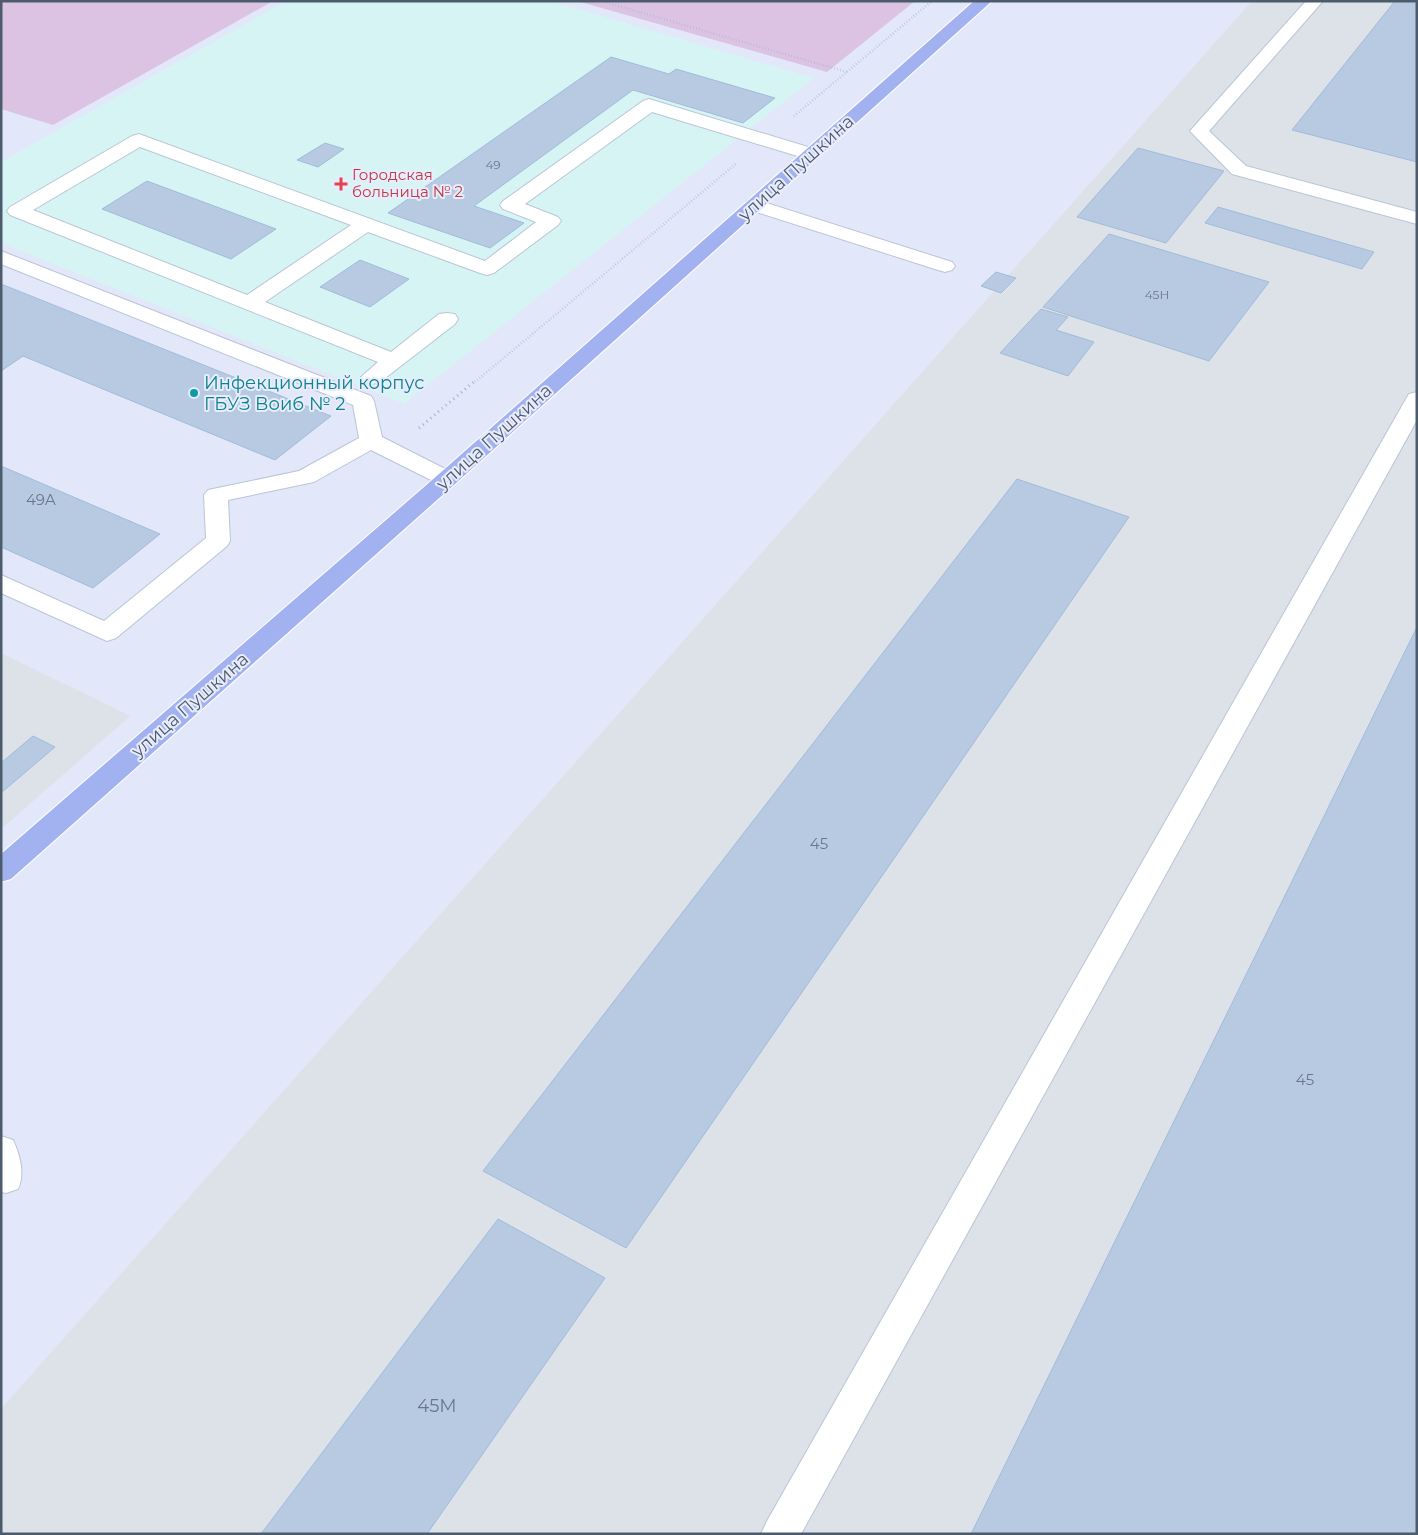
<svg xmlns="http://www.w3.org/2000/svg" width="1418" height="1535" font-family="Montserrat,sans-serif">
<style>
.industrial{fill:#dde1e8}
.medical{fill:#d7f4f5}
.green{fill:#dcc3e4}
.building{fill:#b7cae2;stroke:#a0bbdb}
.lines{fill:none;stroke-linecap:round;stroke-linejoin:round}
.minor-casing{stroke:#bac5d6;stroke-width:2}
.major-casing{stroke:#fff;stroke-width:2}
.path-far1{stroke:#a1b5cf;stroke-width:2.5;stroke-dasharray:0.5 2.5;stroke-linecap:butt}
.path{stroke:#a1b5cf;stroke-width:3;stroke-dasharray:1 4;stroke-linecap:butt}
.minor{fill:#fff;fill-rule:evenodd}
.major{fill:#a2b2f0;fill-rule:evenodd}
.health-dot{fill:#e0444e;stroke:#e8ecfc;stroke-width:2}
.culture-dot{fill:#0f9aa8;stroke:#e8ecfc;stroke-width:2}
.labels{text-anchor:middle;stroke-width:4;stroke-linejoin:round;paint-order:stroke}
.far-number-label{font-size:12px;fill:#67788a}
.far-health-label{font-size:15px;fill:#be3a42;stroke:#e8ecfc;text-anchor:start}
.number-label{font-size:15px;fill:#67788a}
.street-label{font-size:18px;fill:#4c5c6d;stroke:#e8ecfc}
.culture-label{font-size:18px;fill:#0d838f;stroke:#e8ecfc;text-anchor:start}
.near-number-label{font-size:18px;fill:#67788a}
</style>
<rect width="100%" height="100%" fill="#e2e7f9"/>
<g class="industrial">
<polygon points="1252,1 1417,1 1417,1534 1,1534 1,1409"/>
<polygon points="1,653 130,716 1,829"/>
</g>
<polygon class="medical" points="286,1 550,1 814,78 404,404 1,243 1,162"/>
<g class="green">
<polygon points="1,1 273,1 53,125 1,109"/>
<polygon points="577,1 915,1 827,72"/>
</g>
<g class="building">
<polygon points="1395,1 1417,1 1417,162 1292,130"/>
<polygon points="611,57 669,74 676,69 775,98 743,123 633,90 474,206 524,223 490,248 388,213"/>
<polygon points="325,143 344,149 318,167 297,160"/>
<polygon points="1138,148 1224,171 1166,243 1077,217"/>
<polygon points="147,181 276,229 231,259 102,209"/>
<polygon points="1218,207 1374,252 1362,269 1205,223"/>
<polygon points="1109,234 1269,282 1209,361 1043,307"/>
<polygon points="360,260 409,279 370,307 320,287"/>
<polygon points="996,272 1016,278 1001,293 981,286"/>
<polygon points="1,284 331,416 275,460 23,356 1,371"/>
<polygon points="1041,309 1068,317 1056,330 1094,342 1068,376 1000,353"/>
<polygon points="1,466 160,534 93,588 1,547"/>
<polygon points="1017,479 1129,517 626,1248 483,1171"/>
<polygon points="1417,627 1417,1534 971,1534"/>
<polygon points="33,736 55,747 1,793 1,763"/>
<polygon points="498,1219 605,1278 427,1534 261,1534"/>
</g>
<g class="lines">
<defs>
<g id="minor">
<polygon points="1306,1 1323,1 1209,131 1246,166 1417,212 1417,224 1232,174 1190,131"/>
<path d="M649 99 818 150 821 154 818 158 811 160 804 158 652 112 525 204 558 217 561 221 558 225 494 273 487 275 480 273 368 232 265 302 391 352 439 314 447 313 455 314 458 319 455 324 380 382 372 384 364 382 361 377 378 362 10 215 7 211 10 207 132 136 139 134 485 261 536 222 503 209 500 205 503 201 643 101ZM140 147 351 225 247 295 33 210Z"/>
<polygon points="754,199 952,262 955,266 952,270 945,272 938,270 747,209 744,205 747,201"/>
<polygon points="1,251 371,396 374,401 382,437 455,474 459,479 455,484 447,486 439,484 371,450 314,482 228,500 230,541 227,546 116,638 107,641 1,593 1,575 104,621 206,538 204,495 208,490 299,471 359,438 353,405 1,264"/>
<polygon points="1417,392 1417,420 801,1534 761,1534 767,1521 1406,399 1409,394"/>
<path d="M1 1136 13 1140C20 1155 25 1174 18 1189L6 1193 1 1192Z"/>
</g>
<polygon id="major" points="974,1 992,1 455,484 11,879 1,882 1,854 439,474"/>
</defs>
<use href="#minor" class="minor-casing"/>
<use href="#major" class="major-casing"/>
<g class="path-far1">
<polyline points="601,1 847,72"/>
<polyline points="794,116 932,1"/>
<polyline points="475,382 737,163"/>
</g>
<polyline class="path" points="419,428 476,380"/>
<use href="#minor" class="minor"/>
<use href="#major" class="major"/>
</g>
<path class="health-dot" d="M338.5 176.5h5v5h5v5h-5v5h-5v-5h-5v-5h5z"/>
<circle class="culture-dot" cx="194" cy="393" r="5"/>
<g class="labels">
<g class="far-number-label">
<text x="493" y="169">49</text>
<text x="1157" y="299">45Н</text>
</g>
<g class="far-health-label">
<text x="352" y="180">Городская<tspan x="352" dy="17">больница № 2</tspan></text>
</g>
<g class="number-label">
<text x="41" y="505">49А</text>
<text x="819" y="849">45</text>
<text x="1305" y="1085">45</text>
</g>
<g class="street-label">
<text transform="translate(796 168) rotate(-42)" y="6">улица Пушкина</text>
<text transform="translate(494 437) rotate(-42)" y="6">улица Пушкина</text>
<text transform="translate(190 705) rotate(-41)" y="6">улица Пушкина</text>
</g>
<g class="culture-label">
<text x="204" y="389">Инфекционный корпус<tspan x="204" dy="21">ГБУЗ Воиб № 2</tspan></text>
</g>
<g class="near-number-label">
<text x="437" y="1412">45М</text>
</g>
</g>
<rect width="1418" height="1535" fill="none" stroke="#4c5c6d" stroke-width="5"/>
</svg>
